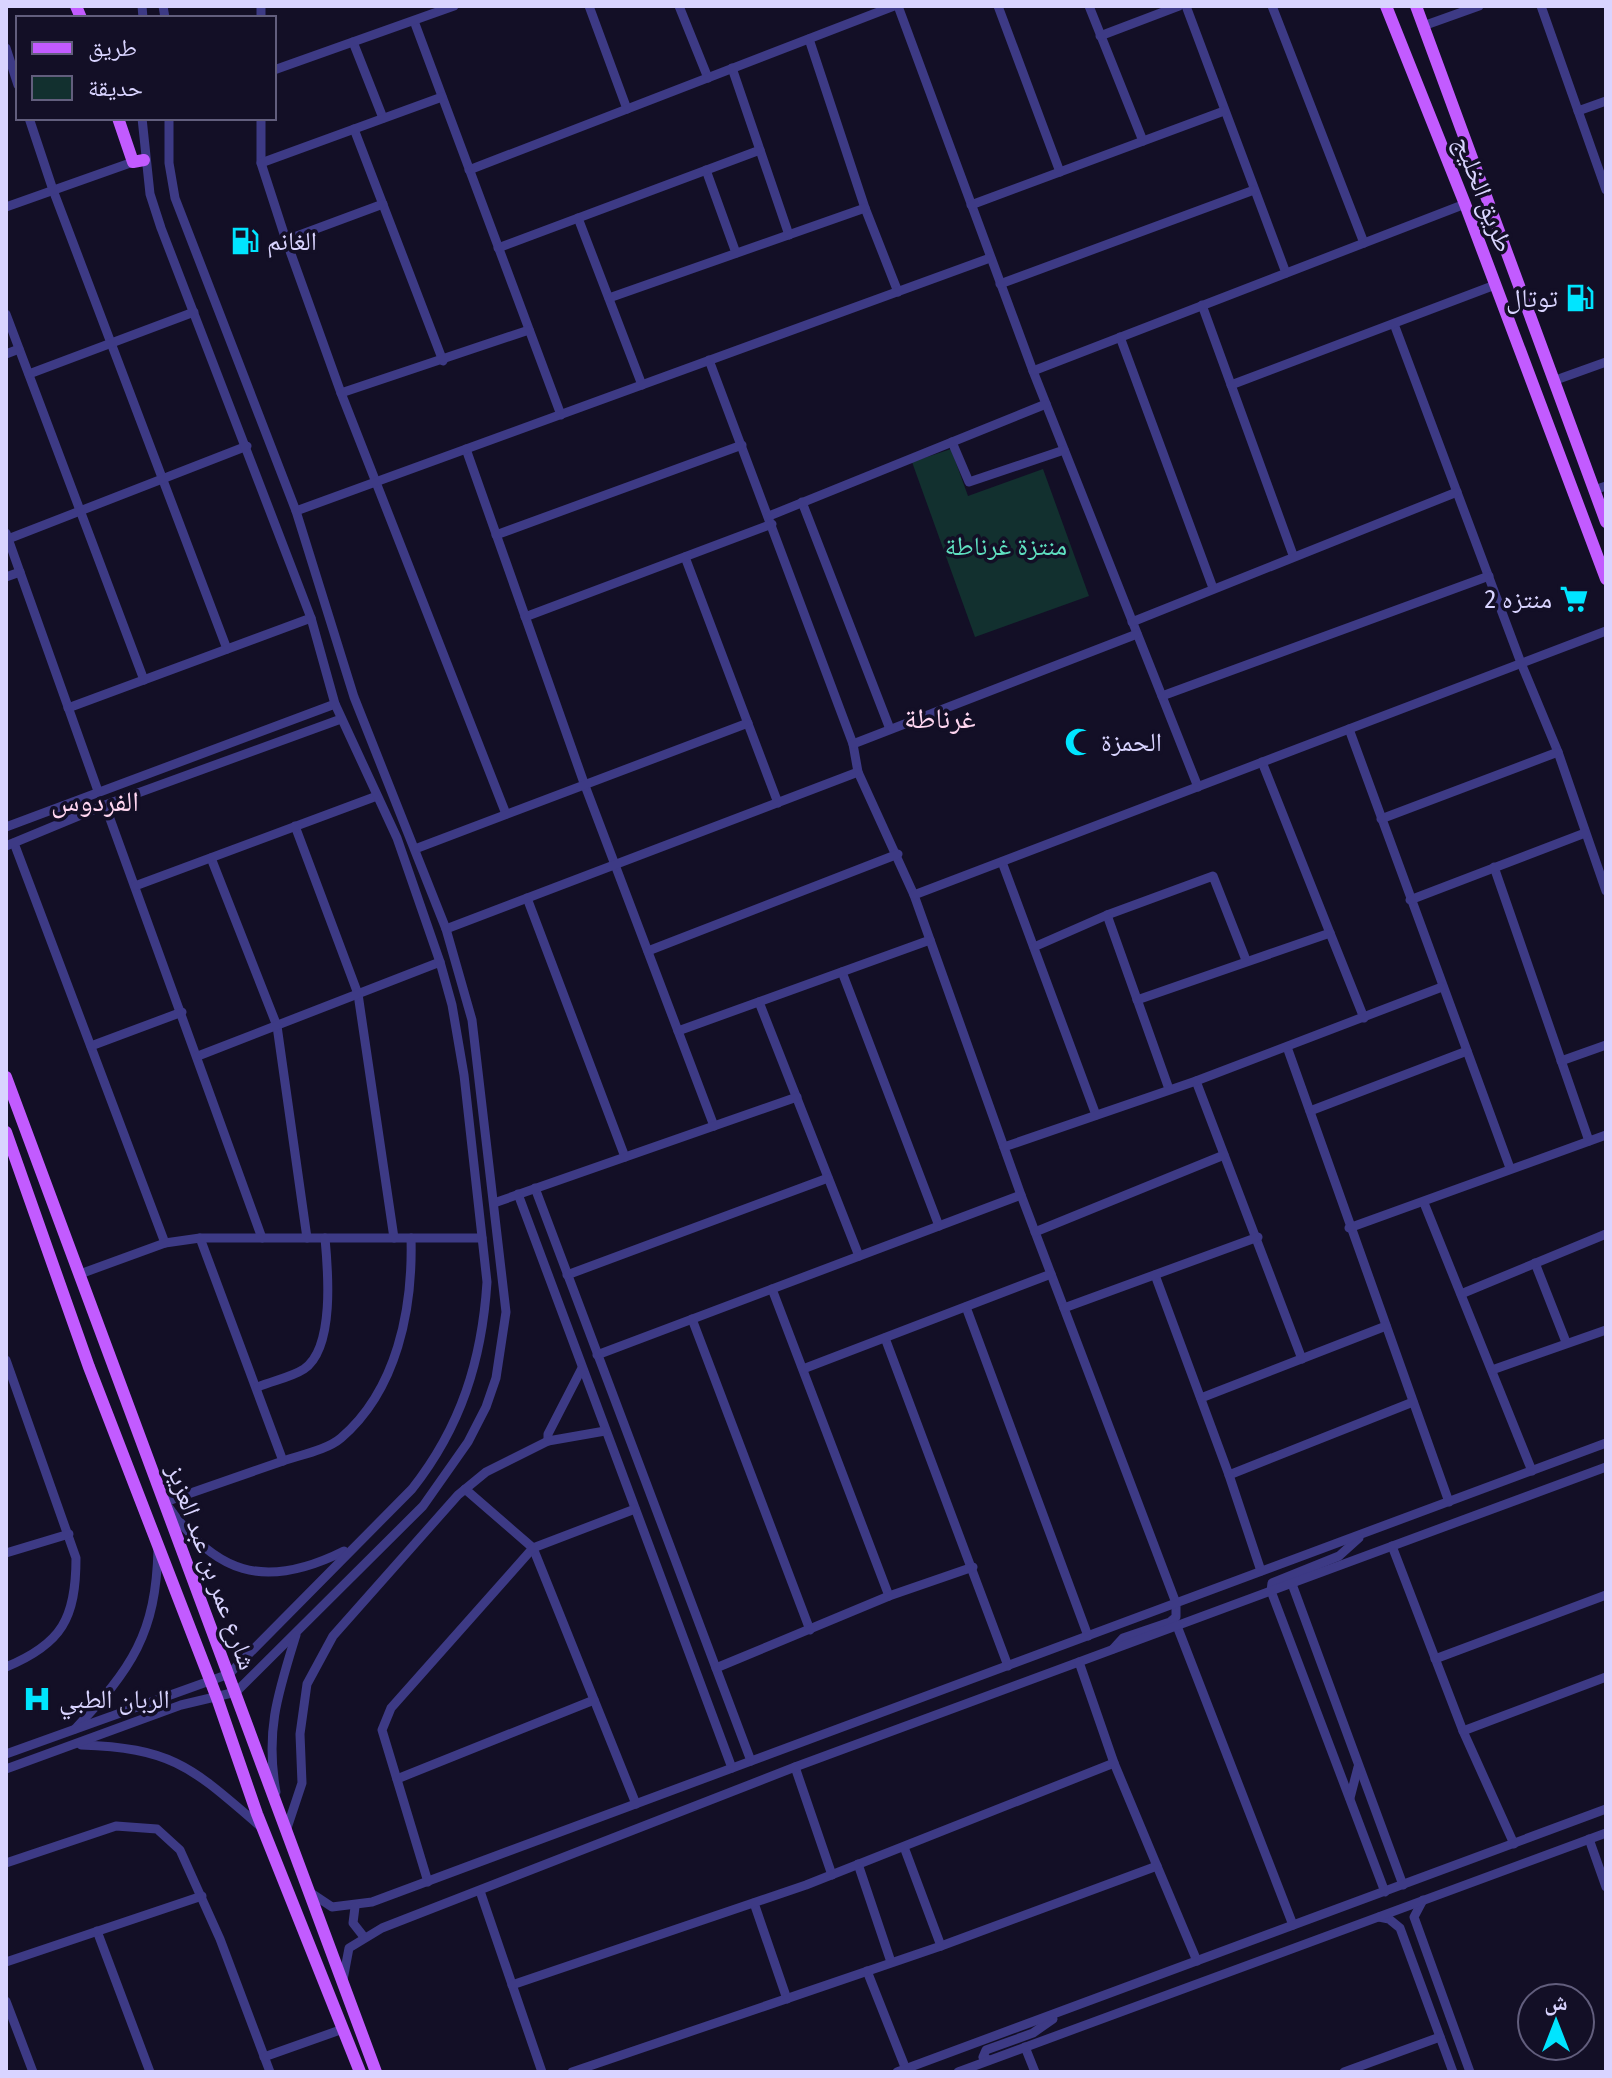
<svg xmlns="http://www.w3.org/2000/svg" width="1612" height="2078" font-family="'Fira Sans Condensed','Noto Naskh Arabic',sans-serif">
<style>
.green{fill:#12302f}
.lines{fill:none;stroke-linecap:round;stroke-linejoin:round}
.minor{stroke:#3d3a85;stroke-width:9}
.major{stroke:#c25bff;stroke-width:12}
.labels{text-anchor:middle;stroke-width:7;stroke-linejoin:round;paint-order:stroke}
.street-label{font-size:26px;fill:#d9d4ff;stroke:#130f26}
.poi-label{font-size:26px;fill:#d9d4ff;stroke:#130f26;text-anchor:start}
.park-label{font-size:26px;fill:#5fe0c0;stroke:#130f26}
.neighbourhood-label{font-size:28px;fill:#ffd6f0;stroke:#130f26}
</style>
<rect width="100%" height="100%" fill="#130f26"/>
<polygon class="green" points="951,449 968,496 1043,469 1089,596 975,637 912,462"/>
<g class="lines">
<g class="minor">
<polyline points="142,6 143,18"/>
<polyline points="163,6 165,18"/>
<polyline points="589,6 627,109"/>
<polyline points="679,6 708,78"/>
<polyline points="898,6 1033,371 1198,787"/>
<polyline points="998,6 1060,172"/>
<polyline points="1089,6 1143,141"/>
<polyline points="1186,6 1286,273"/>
<polyline points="1272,6 1364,243"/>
<polyline points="1541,6 1606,190"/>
<polyline points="261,18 261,6"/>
<polyline points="414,21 561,415"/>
<polyline points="1423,26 1479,6"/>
<polyline points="1100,36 1179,6"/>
<polyline points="809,39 865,208 898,292"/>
<polyline points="353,42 383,118"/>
<polyline points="6,48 18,85"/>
<polyline points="732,68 789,235"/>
<polyline points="274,70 454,6"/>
<polyline points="1578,111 1606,101"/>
<polyline points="29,118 53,190 227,649"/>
<polyline points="261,118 261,163 286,240 341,393 506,814"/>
<polyline points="354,129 443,361"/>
<polyline points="261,163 442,97"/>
<polyline points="469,170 894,6"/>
<polyline points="706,170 736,253"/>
<polyline points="971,205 1224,111"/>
<polyline points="6,207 133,162"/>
<polyline points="578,218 642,385"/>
<polyline points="286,240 383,204"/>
<polyline points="498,248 760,150"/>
<polyline points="1000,284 1254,190"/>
<polyline points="609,298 865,208"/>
<polyline points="1202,305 1293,555"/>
<polyline points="6,314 144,680"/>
<polyline points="1394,324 1521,663 1558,752 1606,891"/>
<polyline points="1120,337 1213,588"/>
<polyline points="6,354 19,349"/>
<polyline points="709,360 853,744 858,772 914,895 1021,1195 1176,1603 1176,1617 1170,1622 1123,1638 1113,1649"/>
<polyline points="1033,371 1465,204"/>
<polyline points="29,374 194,312"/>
<polyline points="1553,381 1606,362"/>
<polyline points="1231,385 1495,285"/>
<polyline points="341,393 529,330"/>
<polyline points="952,442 969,482 1064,450"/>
<polyline points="466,449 584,783 714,1126"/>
<polyline points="1594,490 1606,486"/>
<polyline points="802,502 890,729"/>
<polyline points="296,511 990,258"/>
<polyline points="769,516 1046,404"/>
<polyline points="6,533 98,791"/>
<polyline points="496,535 742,445"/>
<polyline points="8,539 247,446"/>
<polyline points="685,557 778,803"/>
<polyline points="6,577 20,572"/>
<polyline points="525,617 772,524"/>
<polyline points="1132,622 1457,492"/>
<polyline points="1162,696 1489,576"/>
<polyline points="68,708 311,618"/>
<polyline points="1349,729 1510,1168"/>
<polyline points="853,744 1137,634"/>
<polyline points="1262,762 1330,933"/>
<polyline points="105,805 262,1238"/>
<polyline points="1381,819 1558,752"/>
<polyline points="295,826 358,994 394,1238"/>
<polyline points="6,827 335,704"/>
<polyline points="14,843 165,1243"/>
<polyline points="6,846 105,805 341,719"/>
<polyline points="415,849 748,723"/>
<polyline points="211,858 277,1026 307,1238"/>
<polyline points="1002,862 1096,1115"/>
<polyline points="1494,867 1589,1141"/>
<polyline points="135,886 377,796"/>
<polyline points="914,895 1606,631"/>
<polyline points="527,898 625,1157"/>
<polyline points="1410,900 1585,833"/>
<polyline points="1107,915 1169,1089"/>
<polyline points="446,929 858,772"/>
<polyline points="1034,947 1107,915 1213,876 1246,960"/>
<polyline points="648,951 898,854"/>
<polyline points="842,972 939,1226"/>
<polyline points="1137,1000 1330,933 1364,1018"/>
<polyline points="759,1002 859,1256"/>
<polyline points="678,1031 930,940"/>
<polyline points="91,1046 182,1012"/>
<polyline points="1287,1047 1449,1502"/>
<polyline points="198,1056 440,962"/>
<polyline points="1561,1061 1606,1045"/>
<polyline points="1196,1081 1302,1359"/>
<polyline points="1310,1111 1467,1051"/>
<polyline points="1004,1147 1196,1081 1442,987"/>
<polyline points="535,1188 751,1761"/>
<polyline points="518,1194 732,1768"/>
<polyline points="494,1203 797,1097"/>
<polyline points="1424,1203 1532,1471"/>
<polyline points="1349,1228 1606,1135"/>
<polyline points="1035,1232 1224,1155"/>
<path d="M200 1238 283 1461C300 1455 327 1450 341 1438 397 1390 413 1309 411 1238"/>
<polyline points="1535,1263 1566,1342"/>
<polyline points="80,1274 165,1243 200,1238 482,1238"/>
<polyline points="567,1275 828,1178"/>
<polyline points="1155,1275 1229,1475 1413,1402"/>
<polyline points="772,1289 889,1596"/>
<polyline points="1461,1294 1606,1234"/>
<polyline points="966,1307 1088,1636"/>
<polyline points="1064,1308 1258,1237"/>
<polyline points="692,1319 810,1630"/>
<polyline points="885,1338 1008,1666"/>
<polyline points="597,1355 1021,1195"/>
<path d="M6 1360 76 1558C76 1618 62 1644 6 1667"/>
<polyline points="803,1369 1051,1274"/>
<polyline points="1492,1370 1606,1330"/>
<path d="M258 1387C272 1381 292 1377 304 1369 335 1348 328 1270 325 1238"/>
<polyline points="1201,1398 1386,1326"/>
<polyline points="548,1441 548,1434 582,1368"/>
<path d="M283 1461 165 1502C214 1574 264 1591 344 1551"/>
<polyline points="1229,1475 1261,1571"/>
<polyline points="465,1489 533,1548 636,1804"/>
<polyline points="1359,1538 1339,1556 1272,1583 1271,1591 1385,1892"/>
<polyline points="1392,1546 1463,1731 1514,1844"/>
<polyline points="6,1553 69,1534"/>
<polyline points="1292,1584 1403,1885"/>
<polyline points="1177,1626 1293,1925"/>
<polyline points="1435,1659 1606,1595"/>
<polyline points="716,1668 889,1596 973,1567"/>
<path d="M75 1729C132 1668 156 1634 158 1549"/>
<polyline points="1463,1731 1606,1677"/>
<path d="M81 1745C175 1748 193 1769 261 1827"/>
<path d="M6 1754 229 1674 412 1489C461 1427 482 1360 487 1282L464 1075 452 1005 440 962 397 838 335 704 311 618 161 228 150 194 142 118"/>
<polyline points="795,1767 832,1875"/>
<polyline points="6,1769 181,1705 236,1692 423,1506 468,1442 486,1407 496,1378 506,1312 472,1020 446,929 354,697 296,511 175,198 169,163 169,118"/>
<polyline points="397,1779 594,1700"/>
<path d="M276 1792C265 1731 278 1693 296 1635"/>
<polyline points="1350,1798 1358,1767"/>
<polyline points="287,1828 302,1783 300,1734 307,1684 333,1636 458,1495 486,1472 548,1441 605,1431"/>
<polyline points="1589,1839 1606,1887"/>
<polyline points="904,1847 941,1946"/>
<polyline points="6,1863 116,1826 157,1829 180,1850 220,1939 270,2072"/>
<polyline points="858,1864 891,1962"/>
<polyline points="1157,1866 1197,1961"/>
<polyline points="428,1882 382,1730 391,1708 533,1548 635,1509"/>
<polyline points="480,1891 542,2072"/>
<polyline points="311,1893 332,1907 372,1902 1606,1443"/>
<polyline points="1423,1900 1414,1917 1470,2072"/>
<polyline points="754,1903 787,1999"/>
<polyline points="355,1907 353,1923 364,1937"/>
<polyline points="1379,1917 1389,1919 1400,1928 1453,2072"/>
<polyline points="97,1931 150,2072"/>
<polyline points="6,1962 202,1896"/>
<polyline points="867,1971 907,2072"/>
<polyline points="343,1980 349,1948 382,1928 795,1767 1606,1467"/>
<polyline points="512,1985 806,1885 1114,1763"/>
<polyline points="6,2001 33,2072"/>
<polyline points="1025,2047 1035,2072"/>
<polyline points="264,2057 343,2029"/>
<polyline points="989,2060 983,2057 986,2050 1033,2033 1053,2019"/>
<polyline points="572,2072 941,1946 1157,1866 1114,1763 1079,1662"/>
<polyline points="897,2072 1606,1809"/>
<polyline points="958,2072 1606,1833"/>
<polyline points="1344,2072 1440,2037"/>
</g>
<g class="major">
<polyline points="76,6 81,18"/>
<polyline points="1386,6 1465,204 1606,579"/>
<polyline points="1416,6 1606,522"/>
<polyline points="118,118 133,162 144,160"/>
<polyline points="6,1077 376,2072"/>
<polyline points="6,1132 89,1367 217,1698 257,1814 360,2072"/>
</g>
</g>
<defs>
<symbol id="fuel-bare" viewBox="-9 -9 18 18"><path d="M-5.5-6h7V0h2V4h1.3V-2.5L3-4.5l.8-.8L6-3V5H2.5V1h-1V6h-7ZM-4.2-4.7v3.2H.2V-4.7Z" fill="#00e5ff" stroke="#130f26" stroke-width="2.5" paint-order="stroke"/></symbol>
<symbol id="supermarket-bare" viewBox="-9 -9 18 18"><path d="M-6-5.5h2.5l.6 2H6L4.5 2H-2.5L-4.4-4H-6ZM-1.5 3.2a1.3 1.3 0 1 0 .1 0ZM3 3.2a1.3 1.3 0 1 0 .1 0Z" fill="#00e5ff" stroke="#130f26" stroke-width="2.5" paint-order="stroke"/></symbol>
<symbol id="mosque-bare" viewBox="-9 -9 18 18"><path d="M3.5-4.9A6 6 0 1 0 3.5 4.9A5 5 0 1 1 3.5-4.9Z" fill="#00e5ff" stroke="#130f26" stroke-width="2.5" paint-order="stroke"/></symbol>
<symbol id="hospital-bare" viewBox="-9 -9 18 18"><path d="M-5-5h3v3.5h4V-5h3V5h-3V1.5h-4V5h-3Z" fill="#00e5ff" stroke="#130f26" stroke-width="2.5" paint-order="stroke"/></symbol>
</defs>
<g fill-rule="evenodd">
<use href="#fuel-bare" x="225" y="221" width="40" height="40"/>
<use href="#fuel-bare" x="1560" y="278" width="40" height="40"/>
<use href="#supermarket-bare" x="1554" y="579" width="40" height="40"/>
<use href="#mosque-bare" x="1059" y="722" width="40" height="40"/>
<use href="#hospital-bare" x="17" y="1679" width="40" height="40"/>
</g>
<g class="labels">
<g class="street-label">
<text transform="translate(1484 194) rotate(69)" y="9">طريق الخليج</text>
<text transform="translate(212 1567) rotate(70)" y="9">شارع عمر بن عبد العزيز</text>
</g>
<g class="poi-label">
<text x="267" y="250">الغانم</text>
<text x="1558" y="307" text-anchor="end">توتال</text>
<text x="1552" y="608" text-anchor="end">منتزه 2</text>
<text x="1101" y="751">الحمزة</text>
<text x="59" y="1708">الربان الطبي</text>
</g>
<g class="park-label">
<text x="1006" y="555">منتزة غرناطة</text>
</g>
<g class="neighbourhood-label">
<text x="940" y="728">غرناطة</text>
<text x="95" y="811">الفردوس</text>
</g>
</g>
<rect width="1612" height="2078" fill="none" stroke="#d9d4ff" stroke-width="16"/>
<rect x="16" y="16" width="260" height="104" fill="#130f26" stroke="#625e7d" stroke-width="2"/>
<rect x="32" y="42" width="40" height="12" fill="#c25bff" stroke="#625e7d" stroke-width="2"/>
<text x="88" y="56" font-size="24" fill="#d9d4ff">طريق</text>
<rect x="32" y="76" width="40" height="24" fill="#12302f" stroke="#625e7d" stroke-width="2"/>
<text x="88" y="96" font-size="24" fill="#d9d4ff">حديقة</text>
<g transform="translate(1556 2022)"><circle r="38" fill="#130f26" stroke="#625e7d" stroke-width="2"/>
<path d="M0-6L14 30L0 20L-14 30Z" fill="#00e5ff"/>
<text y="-12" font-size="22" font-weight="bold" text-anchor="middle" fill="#d9d4ff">ش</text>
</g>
</svg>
